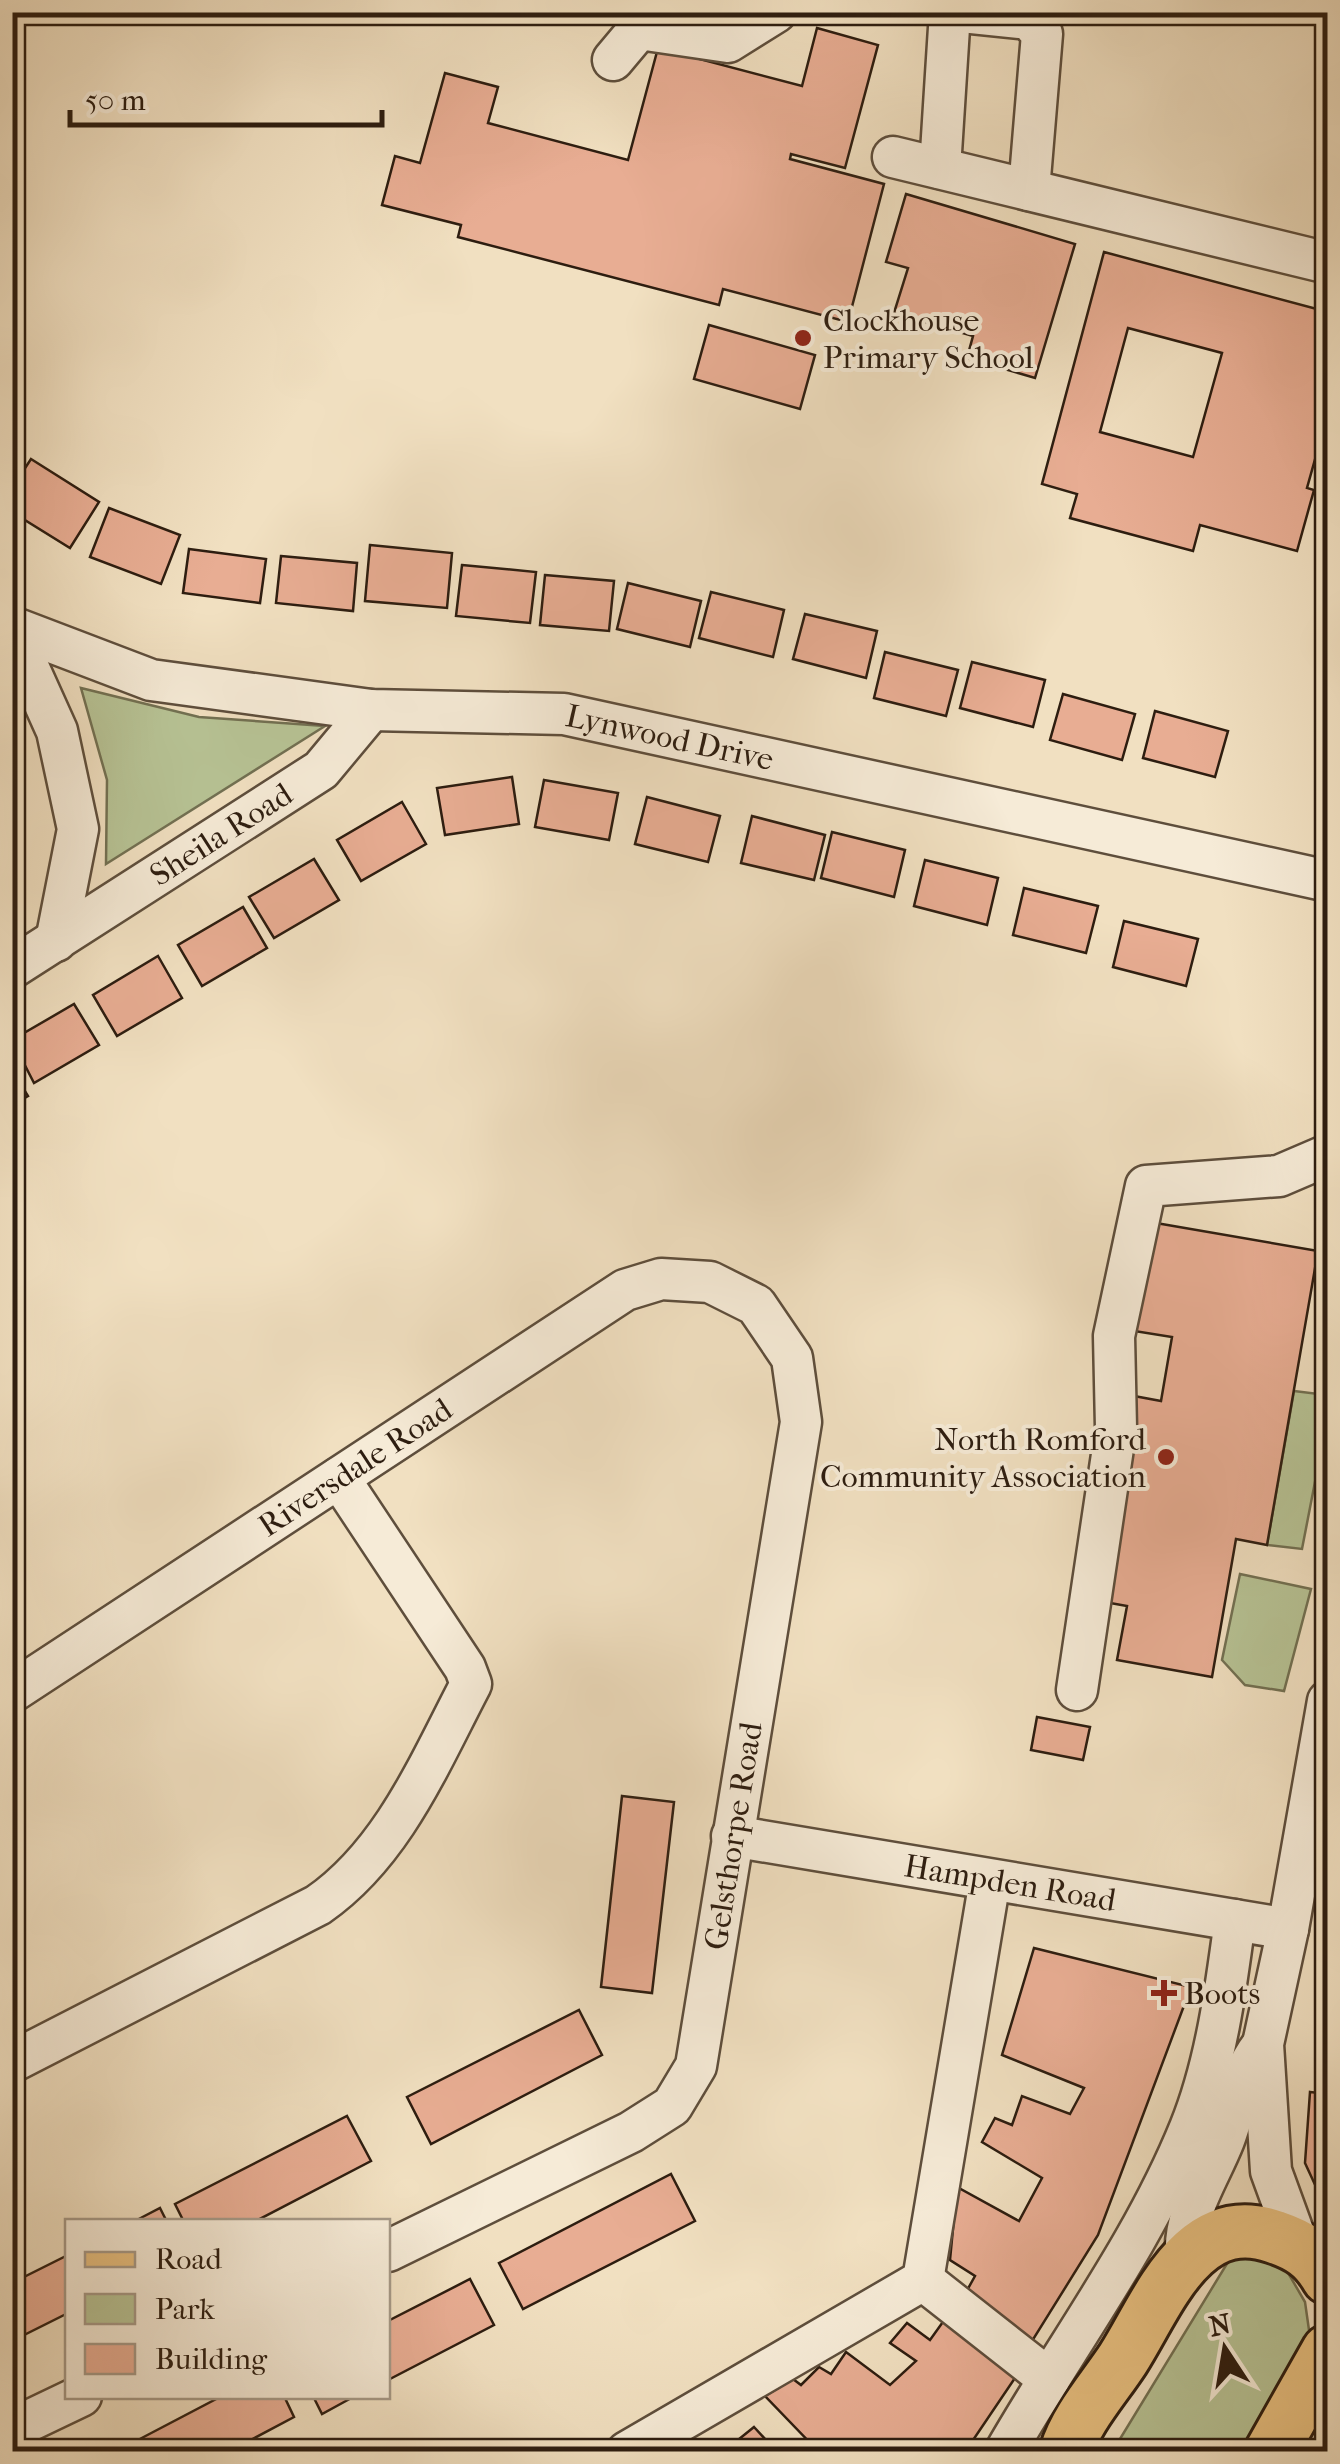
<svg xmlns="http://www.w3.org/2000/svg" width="1340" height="2464" font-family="'IM FELL French Canon',serif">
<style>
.green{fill:#b7c395;stroke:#727052;stroke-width:2.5}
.building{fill:#e8ad93;stroke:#2d1d10;stroke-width:2.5;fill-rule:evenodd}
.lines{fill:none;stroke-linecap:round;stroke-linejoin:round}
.minor-casing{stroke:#5e4e3c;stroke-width:45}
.major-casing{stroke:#2d1d10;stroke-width:58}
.minor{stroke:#f6ebd7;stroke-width:40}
.major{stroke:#e8c080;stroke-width:52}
.poi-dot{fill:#8f2418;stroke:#f6ebd7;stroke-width:4}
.labels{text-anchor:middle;stroke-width:8;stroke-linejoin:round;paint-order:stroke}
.poi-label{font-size:32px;fill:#2d1d10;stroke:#f6ebd7;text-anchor:start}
.street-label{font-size:32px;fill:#2d1d10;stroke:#f6ebd7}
</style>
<rect width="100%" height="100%" fill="#f1e0c1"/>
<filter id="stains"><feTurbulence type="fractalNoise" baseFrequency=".002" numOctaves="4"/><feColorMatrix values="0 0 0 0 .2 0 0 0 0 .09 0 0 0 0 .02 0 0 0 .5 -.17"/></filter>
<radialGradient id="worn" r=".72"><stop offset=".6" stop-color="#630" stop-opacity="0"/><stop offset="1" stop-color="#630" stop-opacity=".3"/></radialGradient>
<g class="green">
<polygon points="81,688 199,717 325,726 106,864 107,780"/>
<polygon points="1294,1391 1327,1395 1327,1420 1302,1549 1267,1545"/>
<polygon points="1240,1574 1311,1589 1284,1691 1245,1685 1222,1660"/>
<polygon points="1246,2253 1287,2271 1305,2302 1310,2337 1242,2451 1112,2452 1228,2262"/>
</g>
<g class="building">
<polygon points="817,28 878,45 845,168 791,154 790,159 884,184 848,322 723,289 719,305 458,237 461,225 382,205 395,156 420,163 445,73 498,87 488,123 628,160 658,48 802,86"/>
<polygon points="906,194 1075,244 1035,378 967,358 973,336 894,313 908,268 886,262"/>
<path d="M1104 252 1328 312V413L1307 488 1314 490 1297 551 1200 525 1193 551 1070 518 1077 494 1042 484ZM1128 328 1222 353 1193 457 1100 432Z"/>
<polygon points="709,325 815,355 800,409 694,379"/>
<polygon points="31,459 99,502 70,548 12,512 12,488"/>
<polygon points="109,508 180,535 161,584 90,557"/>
<polygon points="370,545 452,553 447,608 365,601"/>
<polygon points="189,549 266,559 260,603 183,593"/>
<polygon points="281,556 357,563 353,611 276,603"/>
<polygon points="462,565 536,572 530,623 456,616"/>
<polygon points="545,575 614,581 609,631 540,625"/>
<polygon points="628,583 701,601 690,647 617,629"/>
<polygon points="711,592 784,610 773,657 699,638"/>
<polygon points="805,614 877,631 866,678 793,659"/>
<polygon points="885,652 958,670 946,716 874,698"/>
<polygon points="972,662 1045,680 1033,727 960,708"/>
<polygon points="1063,694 1135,714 1122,760 1050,740"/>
<polygon points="1155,711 1228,731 1215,777 1143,758"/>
<polygon points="512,777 519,824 445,835 437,788"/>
<polygon points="544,780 618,793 609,840 535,827"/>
<polygon points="647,797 720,816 708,862 635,844"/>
<polygon points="402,802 426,844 361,881 337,840"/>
<polygon points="752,816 825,835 814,880 741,863"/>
<polygon points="832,832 905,850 894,897 821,878"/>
<polygon points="314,859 339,900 274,938 249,897"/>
<polygon points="925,860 998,878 987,925 914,906"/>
<polygon points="1024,888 1098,906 1086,953 1013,935"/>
<polygon points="243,907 267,948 202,986 178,945"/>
<polygon points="1124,921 1198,939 1186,986 1113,967"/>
<polygon points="158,956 182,998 117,1036 93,995"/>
<polygon points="74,1004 99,1045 34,1083 12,1040"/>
<polygon points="12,1070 28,1096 12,1105"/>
<polygon points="1156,1223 1318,1251 1267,1545 1236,1539 1212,1677 1117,1660 1127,1606 1099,1601 1134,1396 1161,1401 1172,1337 1128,1330 1134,1292 1143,1296"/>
<polygon points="1037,1717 1090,1727 1083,1760 1031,1750"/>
<polygon points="622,1796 674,1802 652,1993 601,1987"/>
<polygon points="1034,1948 1191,1987 1098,2235 1024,2354 960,2303 975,2276 950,2260 957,2187 1019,2221 1042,2178 982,2142 995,2118 1012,2125 1022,2096 1070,2114 1084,2088 1002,2055"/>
<polygon points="579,2010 602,2055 431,2144 407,2097"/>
<polygon points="1310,2092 1328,2094 1328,2198 1317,2189 1305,2163"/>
<polygon points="347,2116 371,2161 254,2222 184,2222 175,2204"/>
<polygon points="671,2174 695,2221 523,2309 499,2263"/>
<polygon points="160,2208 167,2222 133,2222"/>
<polygon points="68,2255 68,2313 12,2341 12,2283"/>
<polygon points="470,2279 494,2325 388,2380 388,2321"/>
<polygon points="950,2312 1021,2369 965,2452 819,2452 765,2396 793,2379 801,2385 819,2367 831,2374 846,2352 890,2385 916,2361 890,2343 907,2323 930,2340"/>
<polygon points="222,2396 284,2396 294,2417 228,2452 115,2452"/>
<polygon points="313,2396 355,2396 322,2414"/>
<polygon points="754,2427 777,2452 723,2452"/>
</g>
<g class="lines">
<defs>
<g id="minor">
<polyline points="962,12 1029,19 1042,34 1029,190"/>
<polyline points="613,60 639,29 728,42 776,12"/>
<polyline points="893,157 1328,263"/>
<polyline points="940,168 950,12"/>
<path id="s1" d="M12 627 151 680 371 710 564 714 1328 881"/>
<polyline points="12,631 57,731 78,829 56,941"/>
<path id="s2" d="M12 968 321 770 371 710"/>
<polyline points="1077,1690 1116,1428 1114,1336 1146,1186 1279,1176 1328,1155"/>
<path id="s3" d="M12 1692 625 1290 661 1279 710 1282 756 1305 792 1358 801 1422 696 2066 672 2106 631 2132 388 2251"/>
<path id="s4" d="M732 1836 1288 1929"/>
<path d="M12 2062 318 1905C393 1853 430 1762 471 1684L465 1668 339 1478"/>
<polyline points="1298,2245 1271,2171 1263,2044 1288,1929 1328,1701"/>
<path d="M1186 2256C1183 2214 1209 2178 1224 2140 1236 2108 1240 2074 1261 2047"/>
<polyline points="923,2280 1049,2379"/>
<polyline points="12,2429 81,2396"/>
<polyline points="627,2452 923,2280 990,1880"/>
<path d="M1005 2452C1067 2344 1143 2244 1190 2128 1216 2064 1226 1988 1235 1920"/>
</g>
<g id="major">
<path d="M1066 2452C1076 2419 1104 2388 1123 2359 1158 2304 1192 2207 1275 2237 1299 2245 1315 2255 1328 2278"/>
<polyline points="1271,2452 1328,2351"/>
</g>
</defs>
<use href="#minor" class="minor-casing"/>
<use href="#major" class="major-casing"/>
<use href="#minor" class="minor"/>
<use href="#major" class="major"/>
</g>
<g class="poi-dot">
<circle cx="803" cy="338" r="10"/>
<circle cx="1166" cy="1457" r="10"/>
<path d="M1159 1978h10v10h10v10h-10v10h-10v-10h-10v-10h10z"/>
</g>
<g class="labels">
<g class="poi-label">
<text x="823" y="331">Clockhouse<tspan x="823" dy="37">Primary School</tspan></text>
<text x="1146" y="1450" text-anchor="end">North Romford<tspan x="1146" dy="37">Community Association</tspan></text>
<text x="1184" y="2004">Boots</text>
</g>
<g class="street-label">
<text dy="11" stroke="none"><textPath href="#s1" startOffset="672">Lynwood Drive</textPath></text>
<text dy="11" stroke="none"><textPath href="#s2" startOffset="248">Sheila Road</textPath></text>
<text dy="11" stroke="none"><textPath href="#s3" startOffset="410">Riversdale Road</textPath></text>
<text transform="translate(733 1836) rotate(-81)" y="11">Gelsthorpe Road</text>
<text dy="11" stroke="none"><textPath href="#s4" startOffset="282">Hampden Road</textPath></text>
</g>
</g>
<rect width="1340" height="2464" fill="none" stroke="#f1e0c1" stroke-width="50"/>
<rect x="15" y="15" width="1310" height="2434" fill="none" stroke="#2d1d10" stroke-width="5"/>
<rect x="25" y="25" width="1290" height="2414" fill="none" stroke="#2d1d10" stroke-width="2.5"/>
<rect x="65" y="2219" width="325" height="180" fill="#f6ebd7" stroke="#a69987" stroke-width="2.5"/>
<rect x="85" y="2252" width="50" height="15" fill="#e8c080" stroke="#a69987" stroke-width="2.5"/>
<text x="155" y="2269" font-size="30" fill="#2d1d10">Road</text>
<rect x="85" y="2294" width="50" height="30" fill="#b7c395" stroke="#a69987" stroke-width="2.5"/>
<text x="155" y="2319" font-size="30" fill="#2d1d10">Park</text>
<rect x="85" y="2344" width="50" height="30" fill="#e8ad93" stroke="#a69987" stroke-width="2.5"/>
<text x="155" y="2369" font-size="30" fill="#2d1d10">Building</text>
<g transform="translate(1225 2349) rotate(348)" stroke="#f6ebd7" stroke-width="8" paint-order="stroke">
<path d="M0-8L18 38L0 25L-18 38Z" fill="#2d1d10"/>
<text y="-15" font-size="28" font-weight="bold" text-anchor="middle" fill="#2d1d10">N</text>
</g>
<path d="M70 110v15h312v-15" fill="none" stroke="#2d1d10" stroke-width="5"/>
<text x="85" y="110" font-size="30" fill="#2d1d10" stroke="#f6ebd7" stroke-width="8" paint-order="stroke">50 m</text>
<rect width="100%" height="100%" filter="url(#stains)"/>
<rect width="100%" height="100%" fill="url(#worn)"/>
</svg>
